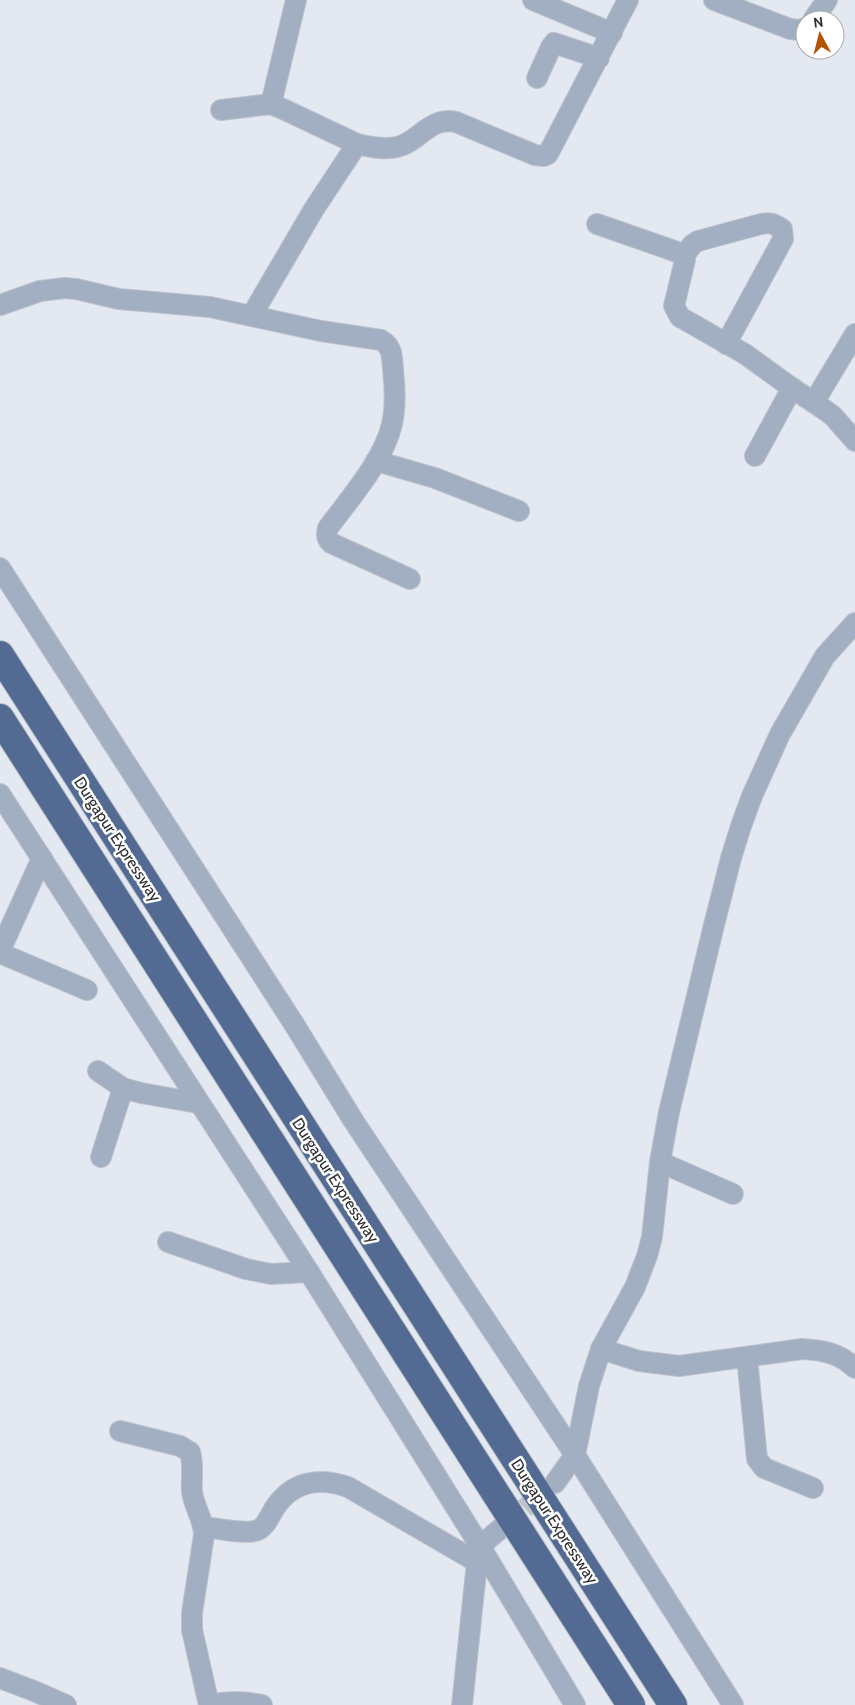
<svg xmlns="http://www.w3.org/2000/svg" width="855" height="1705" font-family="Cabin,sans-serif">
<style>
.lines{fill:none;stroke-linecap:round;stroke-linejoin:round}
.minor-tunnel{stroke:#bec3cb;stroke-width:20;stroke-dasharray:20 10;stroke-linecap:butt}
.minor-casing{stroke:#bec3cb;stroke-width:22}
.highway-casing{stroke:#bec3cb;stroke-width:30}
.minor{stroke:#a2aec2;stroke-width:20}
.highway{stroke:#536b93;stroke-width:28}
.labels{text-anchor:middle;stroke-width:5;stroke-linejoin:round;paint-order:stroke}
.street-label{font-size:16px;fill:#2c2e31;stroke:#fff}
</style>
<rect width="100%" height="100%" fill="#e3e8f1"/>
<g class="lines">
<polyline class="minor-tunnel" points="502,1528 548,1488"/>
<defs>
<g id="minor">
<polyline points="533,0 612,33"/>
<polyline points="714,0 790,29 799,30 805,28"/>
<polyline points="813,20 827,0"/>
<polyline points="537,78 551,47 554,43 599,58"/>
<polyline points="271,104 296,0"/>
<polyline points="221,110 271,104 283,109 357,144 314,209 252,315"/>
<path d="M357 144C370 147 384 150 397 147 419 142 430 116 456 122L535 155 544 156 548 154 628 0"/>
<polyline points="597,224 680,253 684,256 685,260 674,306 680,317 745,354 792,388 825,410 833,416 855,441"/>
<path d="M684 256 692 245 698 241 761 224C770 222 775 224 782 229L783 239 726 344"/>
<path d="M0 305 40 291 65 288 76 289 119 299 210 307 321 331 381 340C393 347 392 357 393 370 395 387 396 406 392 424 384 460 350 498 328 528 326 534 326 538 331 543L410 579"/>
<polyline points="814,402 855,334"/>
<polyline points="755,456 792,388"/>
<polyline points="376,461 435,478 519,511"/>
<polyline points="0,568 294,1024 353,1120 575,1455 733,1705"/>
<polyline points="0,794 309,1272 480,1546 575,1705"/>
<polyline points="0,946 4,942 42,858"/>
<polyline points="0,953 87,990"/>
<polyline points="98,1071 123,1088 141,1093 198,1103"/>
<polyline points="101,1157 123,1088"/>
<polyline points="660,1162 733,1194"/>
<polyline points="168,1242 246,1269 271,1274 309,1272"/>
<path d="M601 1349 639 1361 679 1366 802 1349C823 1350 839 1353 855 1368"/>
<polyline points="747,1357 757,1459 764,1468 813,1488"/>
<path d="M120 1431 180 1446 190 1452C194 1465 191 1479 192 1492 194 1507 204 1520 204 1535L192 1613V1630L209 1705"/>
<polyline points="555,1483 575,1455 589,1386 601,1349 635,1287 647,1256 652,1237 660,1162 669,1112 714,925 731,858 741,826 752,796 780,734 825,656 855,623"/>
<path d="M204 1527C217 1528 246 1535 258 1530 265 1527 270 1516 274 1509 292 1481 319 1477 348 1487L477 1562"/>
<polyline points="0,1678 34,1691 66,1705"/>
<path d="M210 1705C228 1701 244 1701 262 1705"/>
<polyline points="462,1705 477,1562 480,1546 500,1529"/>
</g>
<g id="highway">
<polyline points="0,655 673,1705"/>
<polyline points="0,718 631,1705"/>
</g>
</defs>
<use href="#minor" class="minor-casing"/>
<use href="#highway" class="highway-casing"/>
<use href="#minor" class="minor"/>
<use href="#highway" class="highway"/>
</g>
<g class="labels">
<g class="street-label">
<text transform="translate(118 839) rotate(57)" y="6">Durgapur Expressway</text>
<text transform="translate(336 1180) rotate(57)" y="6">Durgapur Expressway</text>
<text transform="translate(555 1521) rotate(57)" y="6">Durgapur Expressway</text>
</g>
</g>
<g transform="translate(820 35) rotate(353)"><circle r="24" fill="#ffffff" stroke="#ababad"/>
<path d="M0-4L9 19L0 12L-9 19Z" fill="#b25402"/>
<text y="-8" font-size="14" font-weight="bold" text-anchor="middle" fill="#2c2e31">N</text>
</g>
</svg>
